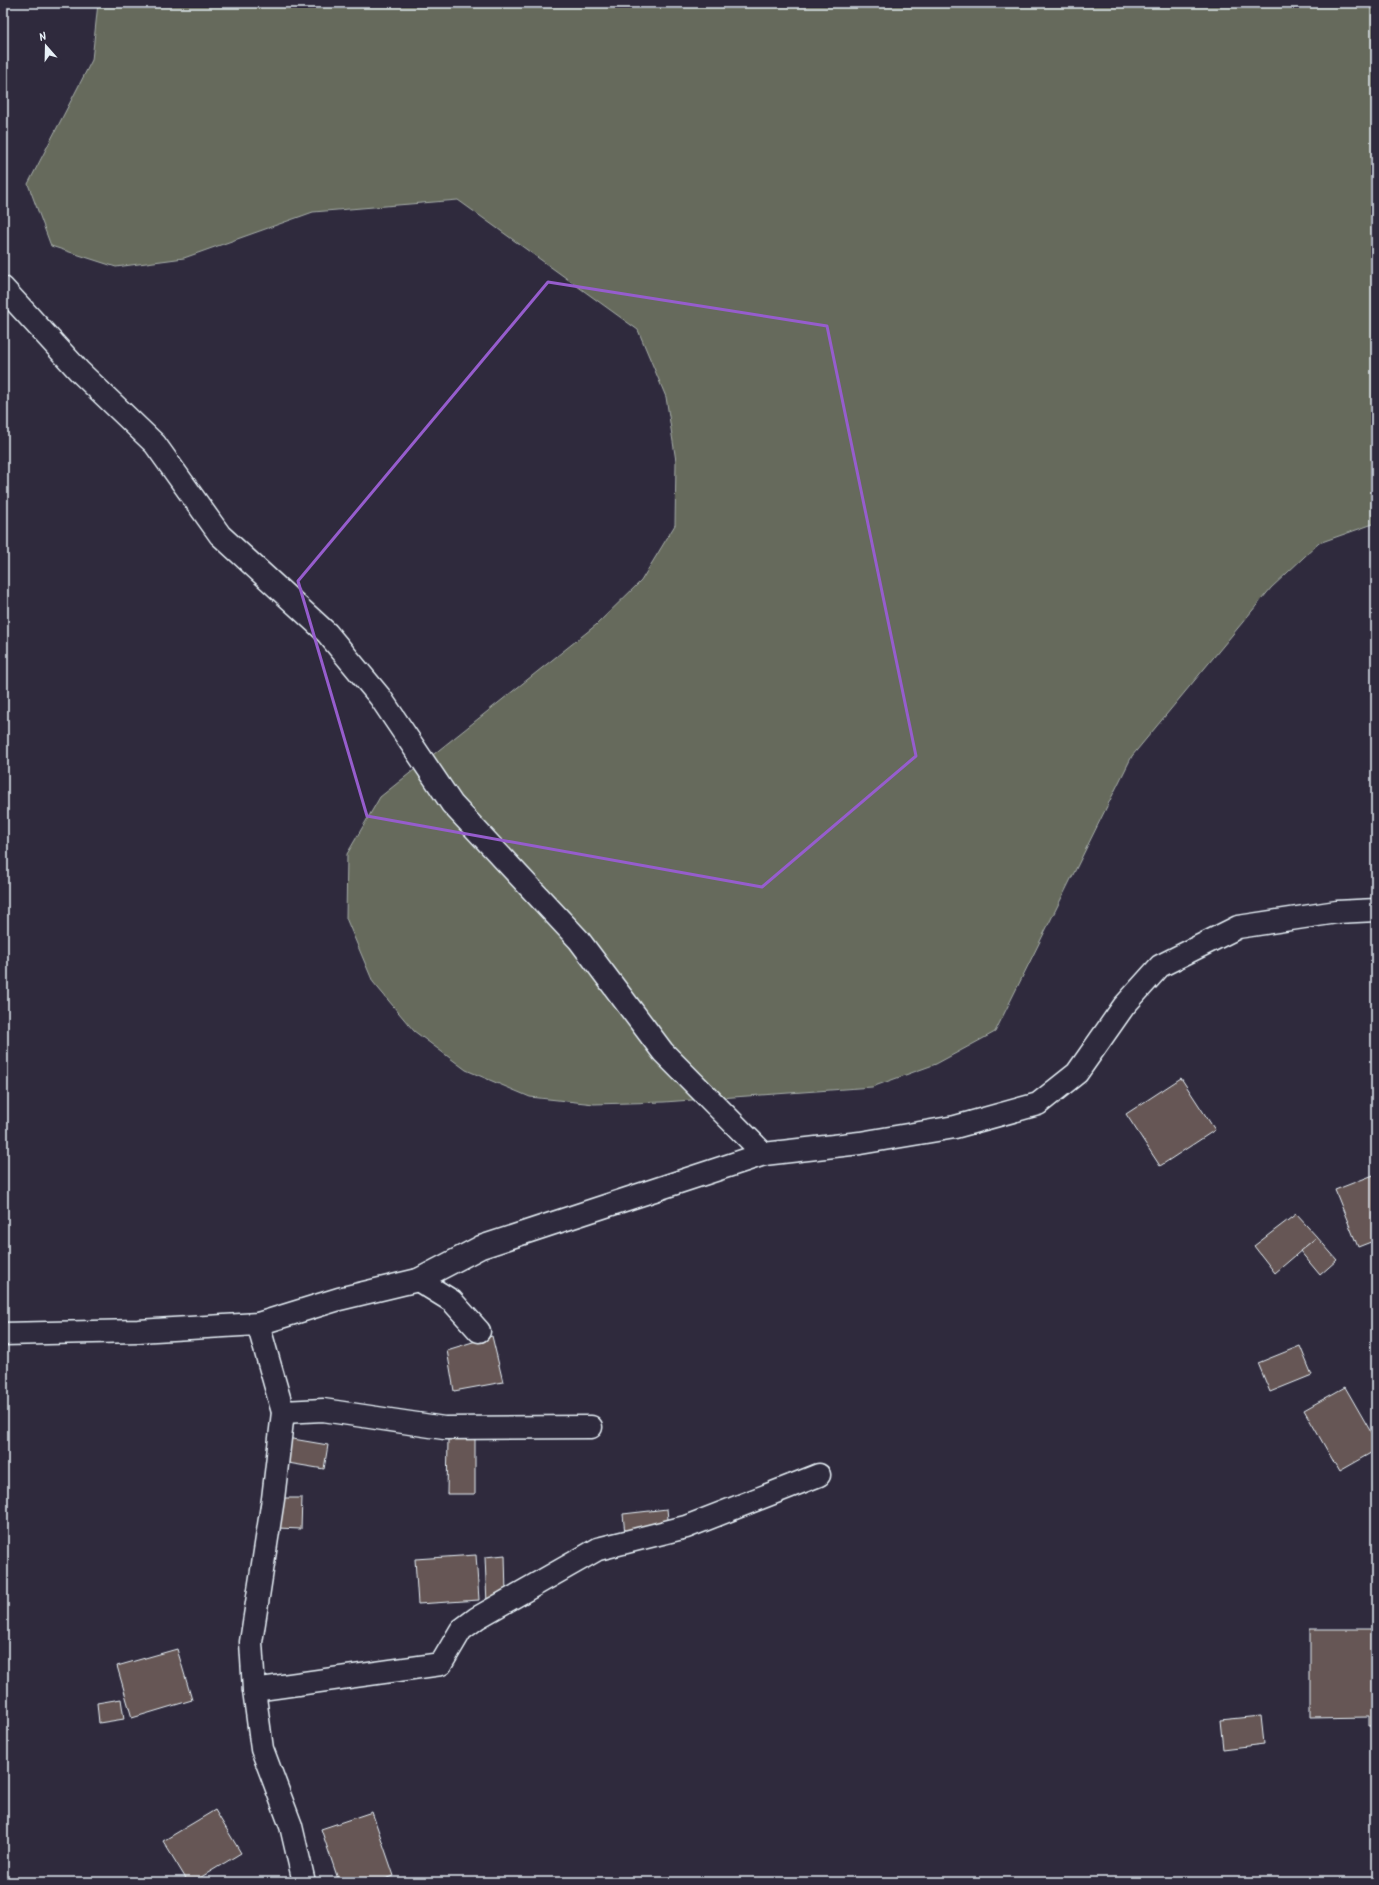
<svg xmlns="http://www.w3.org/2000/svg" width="1379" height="1885" font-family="Kalam,sans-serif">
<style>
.green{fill:#666a5c;stroke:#a7aeaa}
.building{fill:#665754;stroke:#e8f1f8}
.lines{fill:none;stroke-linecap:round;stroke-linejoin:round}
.minor-casing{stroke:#e8f1f8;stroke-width:25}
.minor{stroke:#2f2a3d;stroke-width:22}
.marked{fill:none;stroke:#965dcd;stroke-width:3;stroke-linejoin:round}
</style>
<rect width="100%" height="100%" fill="#2f2a3d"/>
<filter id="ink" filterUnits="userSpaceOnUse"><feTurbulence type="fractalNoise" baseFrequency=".025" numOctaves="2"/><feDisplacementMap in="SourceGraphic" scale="8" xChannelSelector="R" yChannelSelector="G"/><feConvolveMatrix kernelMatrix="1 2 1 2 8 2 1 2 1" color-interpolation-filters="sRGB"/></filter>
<g filter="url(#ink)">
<polygon class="green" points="98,3 1376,3 1376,523 1319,543 1271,588 1132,756 995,1032 936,1064 872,1087 664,1102 594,1104 530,1097 466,1070 414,1031 373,982 346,918 347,854 380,797 596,625 641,581 675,525 676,461 666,397 638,330 458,200 313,212 184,258 116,267 51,246 28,184 92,60"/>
<g class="building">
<polygon points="1181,1078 1215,1130 1160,1166 1126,1114"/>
<polygon points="1376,1174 1376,1240 1358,1247 1335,1190"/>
<polygon points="1296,1214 1317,1237 1275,1273 1254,1246"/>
<polygon points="1317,1237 1337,1260 1320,1275 1300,1251"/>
<polygon points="492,1336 503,1382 454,1391 447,1350"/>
<polygon points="1300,1346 1312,1375 1270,1392 1258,1363"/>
<polygon points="1345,1387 1376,1441 1376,1450 1339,1471 1304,1410"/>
<polygon points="287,1438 328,1445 324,1469 282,1462"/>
<polygon points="448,1439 475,1439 475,1494 447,1494"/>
<polygon points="279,1498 302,1498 301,1529 278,1528"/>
<polygon points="667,1509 669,1529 625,1534 623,1514"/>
<polygon points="476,1555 479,1600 418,1604 415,1559"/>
<polygon points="505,1555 506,1595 487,1604 485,1557"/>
<polygon points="1310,1630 1376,1630 1376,1727 1369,1727 1369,1717 1310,1718"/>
<polygon points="177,1649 192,1700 132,1718 117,1666"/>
<polygon points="121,1699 124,1719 99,1723 97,1703"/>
<polygon points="1261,1716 1264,1744 1223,1749 1220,1720"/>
<polygon points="215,1810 241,1853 193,1882 188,1882 163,1841"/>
<polygon points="372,1812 394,1876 377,1882 339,1882 321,1829"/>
</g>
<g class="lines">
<defs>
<g id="minor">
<polyline points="3,288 79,371 155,444 220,535 327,633 380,697 452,804 579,940 663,1052 764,1154"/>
<polyline points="418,1280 452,1301 479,1331"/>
<polyline points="258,1324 283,1412 273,1499 251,1642 254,1690 262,1749 291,1826 304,1882"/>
<polyline points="3,1334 138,1331 258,1324 339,1299 418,1280 481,1247 764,1154 860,1143 955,1127 1038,1104 1077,1073 1124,1006 1160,966 1238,927 1337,912 1376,910"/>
<polyline points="283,1412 323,1410 444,1428 591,1427"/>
<polyline points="254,1690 441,1664 461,1630 477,1618 598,1549 686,1527 819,1475"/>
</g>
</defs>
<use href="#minor" class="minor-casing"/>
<use href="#minor" class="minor"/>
</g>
</g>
<path class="marked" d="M548 282 827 326 916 756 762 887 367 816 298 581Z"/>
<rect width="1379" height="1885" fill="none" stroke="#2f2a3d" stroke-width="16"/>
<rect x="8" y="8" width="1363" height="1869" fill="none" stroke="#e8f1f8" stroke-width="1.5" filter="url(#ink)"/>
<g transform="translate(46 46) rotate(340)" stroke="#2f2a3d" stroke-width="3" paint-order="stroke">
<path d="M0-3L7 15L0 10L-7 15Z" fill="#e8f1f8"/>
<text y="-6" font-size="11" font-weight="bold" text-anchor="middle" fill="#e8f1f8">N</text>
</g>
</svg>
